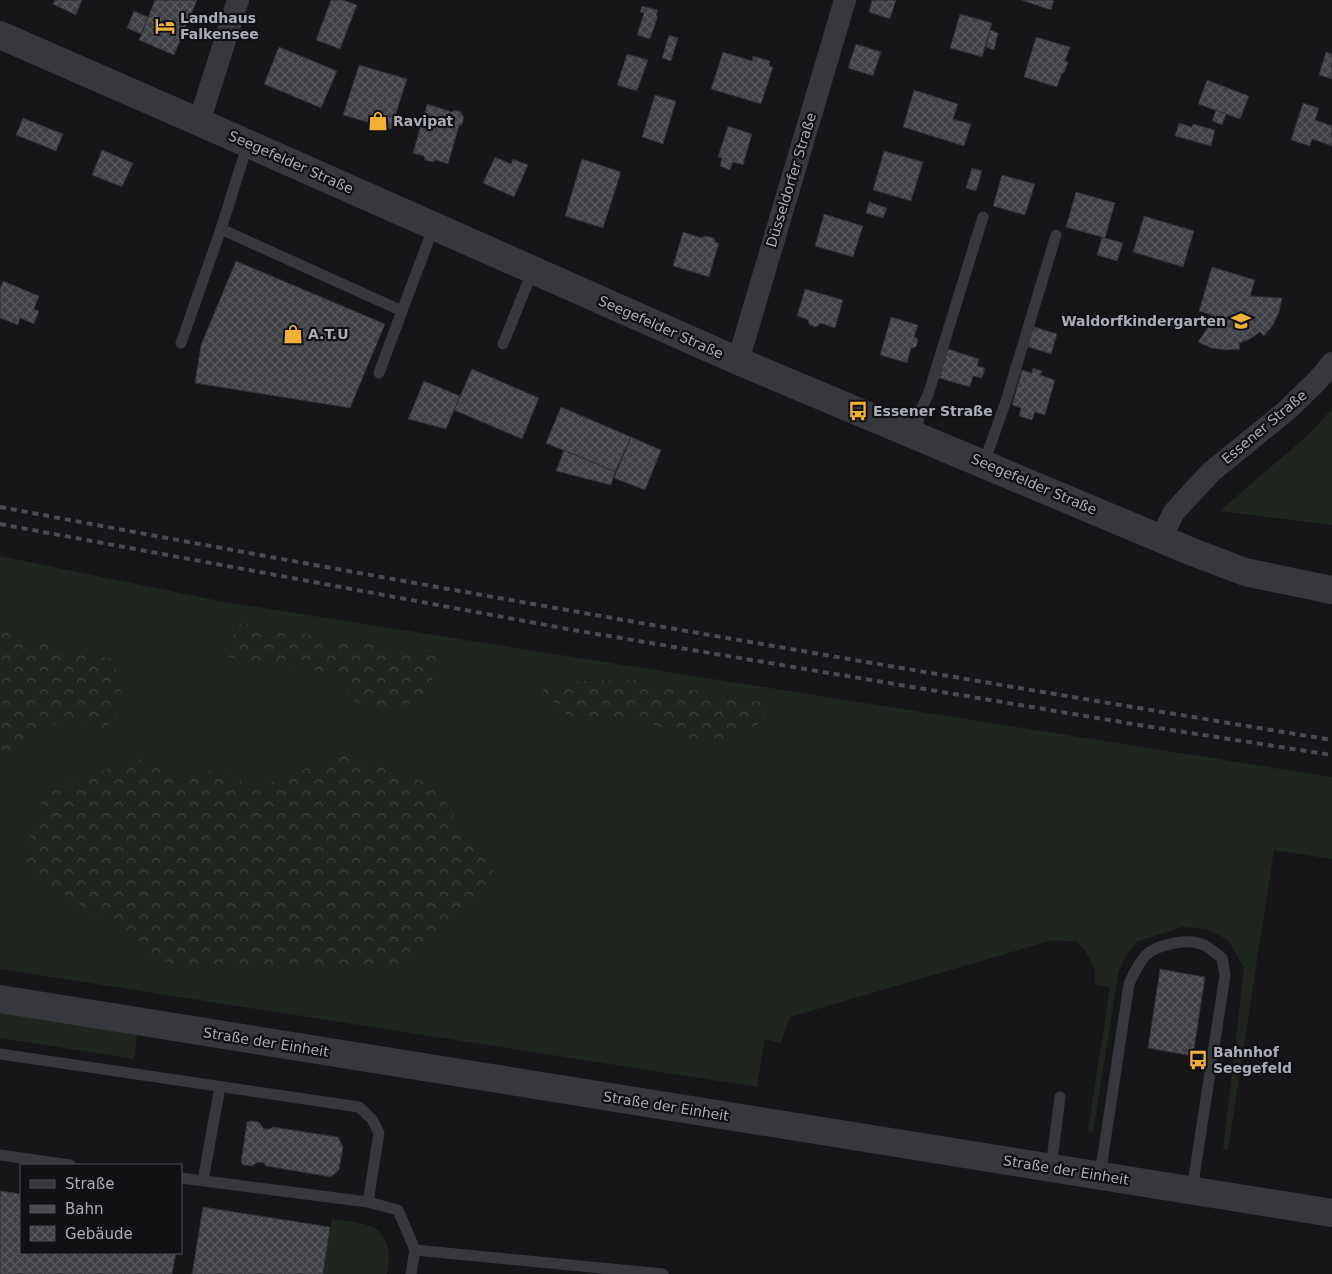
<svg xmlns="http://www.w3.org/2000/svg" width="1332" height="1274" font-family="'DejaVu Sans',sans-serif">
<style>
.grass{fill:#1e261f;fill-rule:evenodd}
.forest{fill:url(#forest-crowns)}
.building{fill:url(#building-cross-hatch);stroke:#303034}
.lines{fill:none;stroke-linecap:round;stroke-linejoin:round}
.service{stroke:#37383d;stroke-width:11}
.minor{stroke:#37383d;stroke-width:22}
.tertiary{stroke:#37383d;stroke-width:28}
.rail{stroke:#4a4c52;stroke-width:4;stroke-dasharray:6 5;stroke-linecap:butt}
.labels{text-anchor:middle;stroke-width:4.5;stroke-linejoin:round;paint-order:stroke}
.poi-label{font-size:14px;font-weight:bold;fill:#a8adb8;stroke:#111113;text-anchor:start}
.street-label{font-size:14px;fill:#a8adb8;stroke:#111113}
</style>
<defs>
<pattern id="forest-crowns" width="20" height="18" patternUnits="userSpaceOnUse" patternTransform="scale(1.25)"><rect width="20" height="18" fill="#1e261f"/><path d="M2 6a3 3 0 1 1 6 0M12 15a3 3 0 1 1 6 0" fill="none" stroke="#3c433d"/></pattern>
<pattern id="building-cross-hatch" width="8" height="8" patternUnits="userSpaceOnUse" patternTransform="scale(1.25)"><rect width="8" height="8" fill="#404145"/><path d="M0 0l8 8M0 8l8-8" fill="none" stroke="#595a5e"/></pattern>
</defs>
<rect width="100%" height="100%" fill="#161618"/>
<g class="grass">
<polygon points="1332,409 1332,525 1220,511 1309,434"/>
<path d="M0 556 219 601 1332 777V859L1274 850 1228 1149 1223 1150 1244 968 1228 940 1206 929 1182 927 1136 942 1124 960 1119 971 1093 1132 1088 1131 1110 987 1094 984 1095 971 1085 950 1077 942 1053 940 790 1017 781 1043 765 1039 757 1087 0 969V759L33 739 66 717 113 658 72 653 0 629ZM236 624V623L436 655 346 700 351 675 228 658ZM635 680 765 703H766L694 741 635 717 573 721 539 686 568 681ZM344 754 171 966 137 757 177 779 222 768 253 789Z"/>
<polygon points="0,1013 137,1035 134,1059 0,1038"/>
<path d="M332 1219C343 1221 356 1221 367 1225 390 1232 391 1254 387 1274H323Z"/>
</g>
<g class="forest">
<polygon points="236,623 436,655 431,688 399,710 346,700 350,675 228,658"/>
<polygon points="0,629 72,653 113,658 124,701 104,732 66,717 33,740 0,759"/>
<polygon points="635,680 766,703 765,720 726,742 694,741 635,717 572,722 539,686 568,681"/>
<polygon points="344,754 433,785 500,881 404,969 171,966 19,864 45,794 137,757 177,779 222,768 253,789"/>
</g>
<g class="building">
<polygon points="55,0 82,0 76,15 53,4"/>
<polygon points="155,0 197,0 174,55 139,40"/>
<polygon points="331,0 343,0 357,5 340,49 316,40"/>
<polygon points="872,0 896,0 890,19 869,12"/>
<polygon points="1021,0 1054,0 1051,10"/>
<polygon points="642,6 658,10 656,16 658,16 650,39 637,35 644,13 640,12"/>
<polygon points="134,11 148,17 141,34 127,28"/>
<polygon points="960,14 992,23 982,57 950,48"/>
<polygon points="990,30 998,33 994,50 986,47"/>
<polygon points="669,35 678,38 671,61 662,58"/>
<polygon points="1036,37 1070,47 1065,61 1068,62 1064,73 1062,73 1057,87 1024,77"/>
<polygon points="856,44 881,52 873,76 848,68"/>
<polygon points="279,47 337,71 321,108 264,84"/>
<polygon points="723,52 752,61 753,56 770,61 769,66 773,67 761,104 711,89"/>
<polygon points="1326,52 1332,54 1332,79 1319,75"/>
<polygon points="627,54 648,60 637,91 617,85"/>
<polygon points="359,65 407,79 391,129 343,115"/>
<polygon points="1207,80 1249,96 1240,119 1198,104"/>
<polygon points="914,90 958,104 953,119 971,124 964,146 903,127"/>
<polygon points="655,95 676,101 663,144 642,137"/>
<polygon points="1303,103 1319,108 1315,120 1332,126 1332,146 1312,139 1310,146 1291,140"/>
<polygon points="427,104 452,112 454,110 461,112 464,118 462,124 459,126 448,164 436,160 433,162 425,160 424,156 413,153"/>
<polygon points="1216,110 1226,114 1222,125 1212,121"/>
<polygon points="23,118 63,134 56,151 16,135"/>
<polygon points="1179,123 1192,127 1193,124 1215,130 1211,146 1175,136"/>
<polygon points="728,126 752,134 743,165 733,162 730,170 720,166 722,158 718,157"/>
<polygon points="102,150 133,163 122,187 92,175"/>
<polygon points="884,151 923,162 911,201 873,190"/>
<polygon points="495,157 511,164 513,159 528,165 514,197 483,183"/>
<polygon points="582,159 621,172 603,228 565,216"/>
<polygon points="972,168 982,171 976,191 966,188"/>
<polygon points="1002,175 1035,184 1025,215 993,206"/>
<polygon points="1076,192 1115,203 1105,238 1066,227"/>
<polygon points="869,202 887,208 883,218 866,213"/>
<polygon points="824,214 863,226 853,257 815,246"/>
<polygon points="1144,216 1194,231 1183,267 1133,252"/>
<polygon points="683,232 701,238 705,236 714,238 716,243 719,243 709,277 673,266"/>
<polygon points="1102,237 1123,243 1117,261 1097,255"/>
<polygon points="236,261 385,324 350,408 195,383 201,345"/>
<polygon points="1212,267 1255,280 1250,296 1282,298 1279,312 1273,325 1264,336 1260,332 1250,339 1239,343 1240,349 1226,350 1211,348 1198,342 1215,316 1199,311"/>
<polygon points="3,281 39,296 34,309 39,311 34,324 20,318 18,325 0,318 0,288"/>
<polygon points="805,289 843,300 835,328 820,323 819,325 816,327 810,325 808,322 809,320 797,316"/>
<polygon points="891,317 918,325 914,337 917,338 918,341 916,347 913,348 911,348 907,363 880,355"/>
<polygon points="1032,326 1057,334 1051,354 1025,346"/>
<polygon points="948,349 979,359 977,366 985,368 982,378 973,376 970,387 939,378"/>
<polygon points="1033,368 1042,371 1040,375 1055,380 1045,415 1035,412 1032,420 1019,416 1021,408 1012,405 1022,370 1032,373"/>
<polygon points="472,369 539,398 522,439 454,410"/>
<polygon points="424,381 460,396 446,429 408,419"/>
<polygon points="561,407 631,437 615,472 546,443"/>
<polygon points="631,437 661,450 645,490 614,478"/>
<polygon points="564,450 615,472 611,485 556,471"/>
<polygon points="1160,969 1205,977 1193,1056 1148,1048"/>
<polygon points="251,1121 259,1122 264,1129 270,1129 273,1127 338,1137 343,1147 339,1170 331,1177 266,1166 264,1163 258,1162 252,1166 243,1165 241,1162 247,1122"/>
<polygon points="0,1191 21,1194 21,1253 176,1253 172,1274 0,1274"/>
<polygon points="203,1207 330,1227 323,1274 192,1274"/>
</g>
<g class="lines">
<g class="service">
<polyline points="248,143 221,229 402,311 434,226"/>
<polyline points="181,343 221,229"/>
<polyline points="503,344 533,270"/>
<polyline points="379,373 402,311"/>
<polyline points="915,434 921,409 928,395 983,217"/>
<polyline points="984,463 1006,401 1056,235"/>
<polyline points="0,1054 359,1107 372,1119 379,1133 368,1202"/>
<polyline points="0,1155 70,1165"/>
<polyline points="1051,1168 1060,1097"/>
<path d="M1100 1175 1129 984C1141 958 1146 948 1175 943 1186 941 1196 941 1206 946 1211 949 1217 954 1222 958L1225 975 1192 1190"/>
<polyline points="181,1178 368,1202 398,1210 415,1250"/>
<polyline points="203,1180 220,1087"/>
<polyline points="411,1274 415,1250 663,1274"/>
</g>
<g class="minor">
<polyline points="199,122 238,0"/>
<polyline points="738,361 845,0"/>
<polyline points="1161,538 1174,512 1211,472 1286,411 1318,380 1332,363"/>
</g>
<g class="tertiary">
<polyline points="0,35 199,122 738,361 1190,551 1245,572 1332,590"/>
<polyline points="0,999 1332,1213"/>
</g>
<g class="rail">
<path d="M0 507C443 590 887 667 1332 740"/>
<polyline points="0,524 573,630 1139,725 1332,755"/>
</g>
</g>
<defs>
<symbol id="hotel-bare" viewBox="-9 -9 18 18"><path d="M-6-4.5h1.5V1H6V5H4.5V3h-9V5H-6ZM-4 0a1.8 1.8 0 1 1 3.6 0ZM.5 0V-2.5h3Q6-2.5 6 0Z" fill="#f2b134" stroke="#111113" stroke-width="2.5" paint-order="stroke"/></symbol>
<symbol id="shop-bare" viewBox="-9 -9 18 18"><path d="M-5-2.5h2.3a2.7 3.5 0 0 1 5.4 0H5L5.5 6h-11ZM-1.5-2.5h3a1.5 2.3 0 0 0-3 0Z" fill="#f2b134" stroke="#111113" stroke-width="2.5" paint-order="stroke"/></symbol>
<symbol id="school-bare" viewBox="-9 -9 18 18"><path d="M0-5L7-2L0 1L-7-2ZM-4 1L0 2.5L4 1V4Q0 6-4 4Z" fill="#f2b134" stroke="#111113" stroke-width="2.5" paint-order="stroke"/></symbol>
<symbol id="bus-bare" viewBox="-9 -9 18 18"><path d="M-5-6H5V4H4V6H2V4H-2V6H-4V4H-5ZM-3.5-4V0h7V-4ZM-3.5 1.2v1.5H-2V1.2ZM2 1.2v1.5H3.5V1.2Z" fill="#f2b134" stroke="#111113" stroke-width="2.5" paint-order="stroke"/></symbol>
</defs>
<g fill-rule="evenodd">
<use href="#hotel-bare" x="151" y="12" width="28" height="28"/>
<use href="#shop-bare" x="364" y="107" width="28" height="28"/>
<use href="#school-bare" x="1227" y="307" width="28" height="28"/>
<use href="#shop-bare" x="279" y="320" width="28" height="28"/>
<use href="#bus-bare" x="844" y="397" width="28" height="28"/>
<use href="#bus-bare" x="1184" y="1046" width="28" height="28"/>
</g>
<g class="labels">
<g class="poi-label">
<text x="180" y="23">Landhaus<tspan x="180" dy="16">Falkensee</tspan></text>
<text x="393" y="126">Ravipat</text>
<text x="1226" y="326" text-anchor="end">Waldorfkindergarten</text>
<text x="308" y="339">A.T.U</text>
<text x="873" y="416">Essener Straße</text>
<text x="1213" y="1057">Bahnhof<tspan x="1213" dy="16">Seegefeld</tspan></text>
</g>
<g class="street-label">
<text transform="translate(291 162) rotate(24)" y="5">Seegefelder Straße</text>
<text transform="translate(791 180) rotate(-73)" y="5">Düsseldorfer Straße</text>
<text transform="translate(661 327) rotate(24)" y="5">Seegefelder Straße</text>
<text transform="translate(1264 427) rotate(-40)" y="5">Essener Straße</text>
<text transform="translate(1034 484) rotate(23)" y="5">Seegefelder Straße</text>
<text transform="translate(266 1042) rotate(9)" y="5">Straße der Einheit</text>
<text transform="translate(666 1106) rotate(9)" y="5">Straße der Einheit</text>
<text transform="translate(1066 1170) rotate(9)" y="5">Straße der Einheit</text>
</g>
</g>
<rect x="20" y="1164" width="162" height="90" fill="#111113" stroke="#4d4f55"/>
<rect x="30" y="1180" width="25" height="8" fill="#37383d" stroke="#4d4f55"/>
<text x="65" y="1189" font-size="15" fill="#a8adb8">Straße</text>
<rect x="30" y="1205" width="25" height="8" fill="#4a4c52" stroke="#4d4f55"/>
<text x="65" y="1214" font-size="15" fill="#a8adb8">Bahn</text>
<rect x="30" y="1226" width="25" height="15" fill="url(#building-cross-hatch)" stroke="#4d4f55"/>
<text x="65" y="1239" font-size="15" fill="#a8adb8">Gebäude</text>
</svg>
